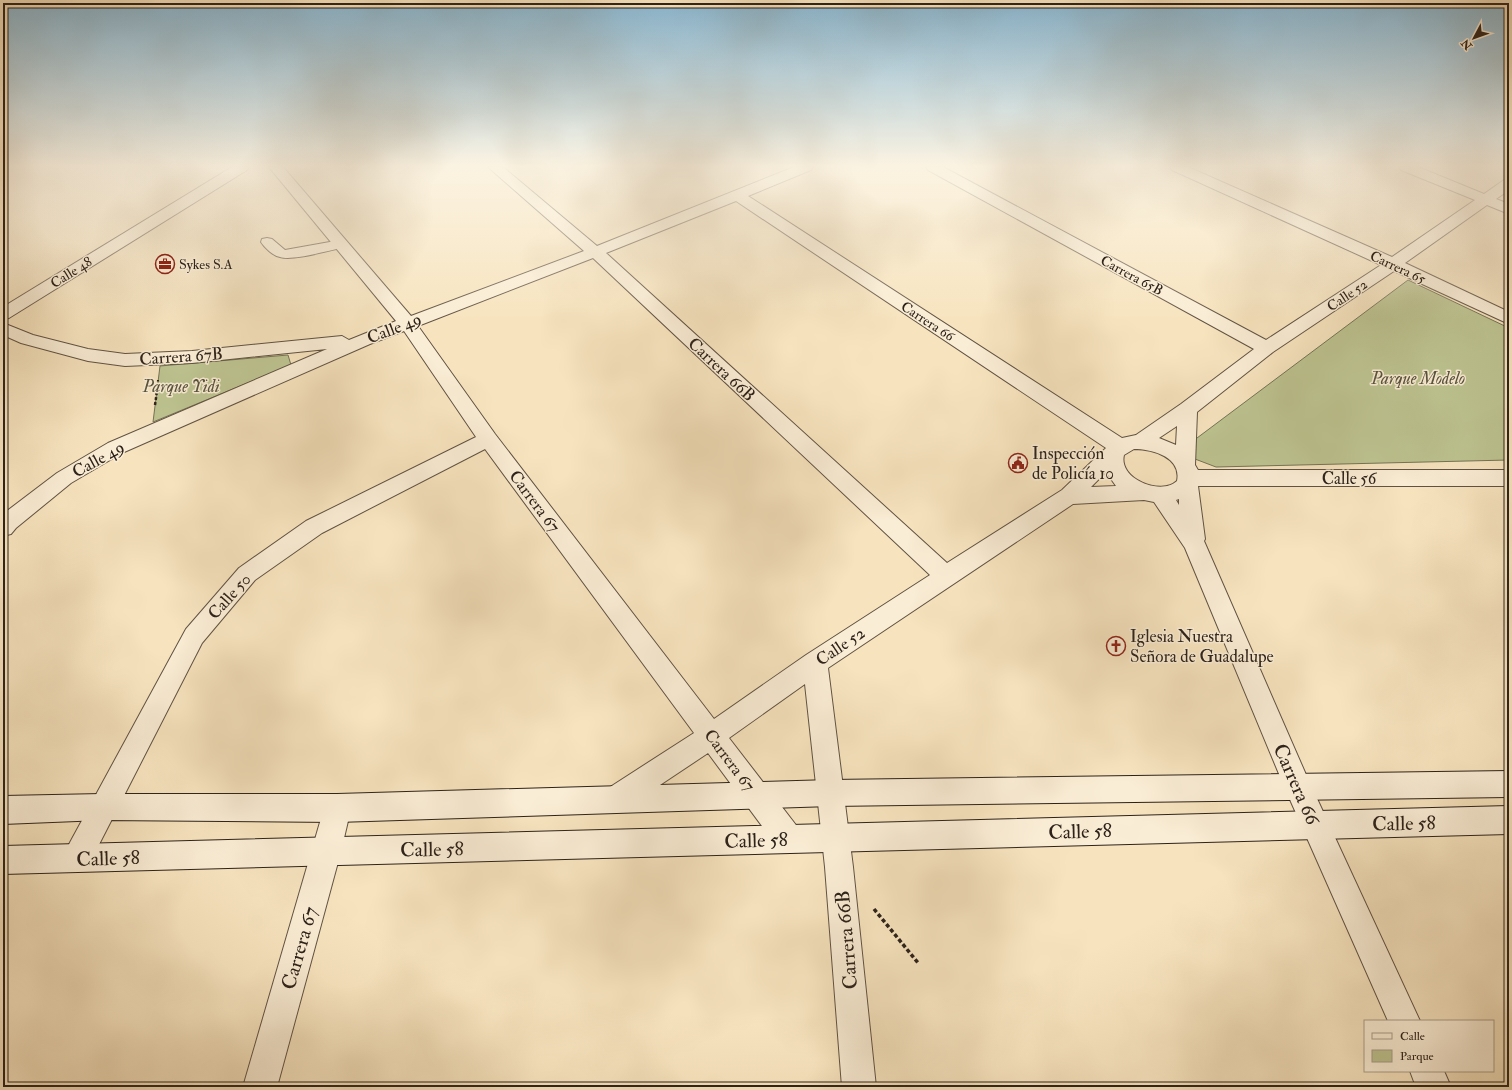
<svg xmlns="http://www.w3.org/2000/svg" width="1512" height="1090" font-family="'IM FELL Double Pica',serif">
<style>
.green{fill:#bdc491;stroke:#757356}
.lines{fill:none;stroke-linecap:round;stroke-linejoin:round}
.lane-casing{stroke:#605243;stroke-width:2}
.street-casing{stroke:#605243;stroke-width:2}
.secondary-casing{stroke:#2d221a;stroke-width:2}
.path-far2{stroke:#2d221a;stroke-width:2;stroke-dasharray:2 1.5;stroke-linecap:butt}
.path-far1{stroke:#2d221a;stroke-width:2.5;stroke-dasharray:3 2;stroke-linecap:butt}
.path{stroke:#2d221a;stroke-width:3.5;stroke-dasharray:4 2.5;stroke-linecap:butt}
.lane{fill:#faedd5;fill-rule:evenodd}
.street{fill:#faedd5;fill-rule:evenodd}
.secondary{fill:#faedd5;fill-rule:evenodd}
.labels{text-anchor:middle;stroke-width:3;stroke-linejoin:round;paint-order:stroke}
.far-poi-label{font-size:14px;fill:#2d221a;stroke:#faedd5;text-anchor:start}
.far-street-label{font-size:14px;fill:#2d221a;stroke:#faedd5}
.street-label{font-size:17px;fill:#2d221a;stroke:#faedd5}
.park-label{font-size:17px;font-style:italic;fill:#58533e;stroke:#faedd5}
.poi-label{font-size:17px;fill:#2d221a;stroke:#faedd5;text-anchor:start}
.near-street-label{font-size:20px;fill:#2d221a;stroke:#faedd5}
</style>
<rect width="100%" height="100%" fill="#f7e4bf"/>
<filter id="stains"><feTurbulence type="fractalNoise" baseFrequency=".005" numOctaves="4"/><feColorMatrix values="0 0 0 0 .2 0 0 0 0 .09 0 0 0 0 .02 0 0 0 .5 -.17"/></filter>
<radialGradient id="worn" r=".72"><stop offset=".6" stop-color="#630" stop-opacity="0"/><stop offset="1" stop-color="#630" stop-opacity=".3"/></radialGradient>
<g class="green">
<polygon points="1408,280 1509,328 1509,460 1216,467 1195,459 1193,441"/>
<polygon points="288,355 291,365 153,422 160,366"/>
</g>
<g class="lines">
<defs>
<path id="lane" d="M267 238 272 239 285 250 341 240 346 241 347 244 346 247 341 248C326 251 293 261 280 257 273 256 264 247 261 242L262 239Z"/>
<g id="street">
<polygon points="232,167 249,167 247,170 9,318 3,319 3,307"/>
<path d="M269 167H283L411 316 584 251 488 167H503L597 246 794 167H813L811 170 748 196 1122 438 1136 435 1181 404 1254 349 928 170 926 167H943L1266 340 1381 265 1172 170 1170 167H1188L1392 257 1475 200 1401 170 1399 167H1418L1484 194 1504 180 1509 179V190L1496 199 1509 204V214L1487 205 1405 263 1509 312V324L1394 271 1273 352 1197 412 1195 465 1198 470H1509V486H1198L1205 539 1204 541 1307 777 1420 1021H1388L1284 786 1185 548 1154 502 1144 500 1073 504 828 668 853 867 876 1087H842L825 867 805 684 729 738 799 829 803 839 799 849 789 853 779 849 708 753 624 809 614 813 604 809 600 800 604 791 694 733 485 449 322 533 255 580 202 643 87 868 77 872 67 868 63 858 67 848 186 629 239 568 306 521 476 437 404 331 370 344 122 453 71 483 16 528 11 534 3 536V514L57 473 108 443 327 349 192 363 125 366 88 361 21 343 3 335V323L33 335 88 349 125 354 192 351 342 336 349 340 396 321ZM736 201 1106 448 1062 490 947 563 606 253ZM593 258 930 575 806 655 714 719 495 434 418 326ZM1177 426 1176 445 1159 438ZM1134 449C1152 449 1182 457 1177 481 1161 496 1118 479 1124 455ZM1106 472 1116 486 1091 487ZM1179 499V505L1176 500Z"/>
<polygon points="337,794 347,798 351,808 341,851 277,1087 243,1087 327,798"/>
<polygon points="1410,1071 1444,1071 1451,1087 1416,1087"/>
</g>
<g id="secondary">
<polygon points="1509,771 1509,797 831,806 337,822 102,820 3,824 3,796 102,794 337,794 831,780"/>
<polygon points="1509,806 1509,834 3,874 3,846"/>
</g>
</defs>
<use href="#lane" class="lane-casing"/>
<use href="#street" class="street-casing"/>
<use href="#secondary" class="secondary-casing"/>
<polyline class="path-far2" points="157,392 158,380"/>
<polyline class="path-far1" points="155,405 157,391"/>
<polyline class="path" points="874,909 919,964"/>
<use href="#lane" class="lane"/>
<use href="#street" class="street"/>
<use href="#secondary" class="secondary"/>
</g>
<linearGradient id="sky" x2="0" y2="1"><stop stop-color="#8ab8d3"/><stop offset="0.52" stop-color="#fbf3e2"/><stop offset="1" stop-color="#fbf3e2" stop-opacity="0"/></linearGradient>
<rect width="1512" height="319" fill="url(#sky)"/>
<defs>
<symbol id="office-ring" viewBox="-11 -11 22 22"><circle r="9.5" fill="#faedd5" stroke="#8f2418" stroke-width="1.5"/><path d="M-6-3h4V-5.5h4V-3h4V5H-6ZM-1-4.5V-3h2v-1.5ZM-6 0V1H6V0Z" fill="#8f2418"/></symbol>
<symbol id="civic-ring" viewBox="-11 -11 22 22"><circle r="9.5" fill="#faedd5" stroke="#8f2418" stroke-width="1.5"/><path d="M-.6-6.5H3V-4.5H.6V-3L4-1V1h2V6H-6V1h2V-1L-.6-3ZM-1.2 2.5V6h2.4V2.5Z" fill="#8f2418"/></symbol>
<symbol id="church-ring" viewBox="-11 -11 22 22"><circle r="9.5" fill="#faedd5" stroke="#8f2418" stroke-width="1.5"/><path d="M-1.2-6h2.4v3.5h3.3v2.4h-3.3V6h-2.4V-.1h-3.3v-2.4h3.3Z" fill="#8f2418"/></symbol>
</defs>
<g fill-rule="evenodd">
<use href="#office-ring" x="154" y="253" width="22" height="22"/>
<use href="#civic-ring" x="1007" y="452" width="22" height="22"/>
<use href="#church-ring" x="1105" y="635" width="22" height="22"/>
</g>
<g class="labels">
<g class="far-poi-label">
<text x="179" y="269">Sykes S.A</text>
</g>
<g class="far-street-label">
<text transform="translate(1398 267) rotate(25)" y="5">Carrera 65</text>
<text transform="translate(71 272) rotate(-32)" y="5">Calle 48</text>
<text transform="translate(1132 275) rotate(28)" y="5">Carrera 65B</text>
<text transform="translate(1347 295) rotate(-34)" y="5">Calle 52</text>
<text transform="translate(928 321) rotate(33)" y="5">Carrera 66</text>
</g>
<g class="street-label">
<text transform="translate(394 328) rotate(-21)" y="6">Calle 49</text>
<text transform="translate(181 356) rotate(-4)" y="6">Carrera 67B</text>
<text transform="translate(722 369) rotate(43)" y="6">Carrera 66B</text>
<text transform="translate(98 459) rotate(-29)" y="6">Calle 49</text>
<text x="1349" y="484">Calle 56</text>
<text transform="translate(535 501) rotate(53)" y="6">Carrera 67</text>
<text transform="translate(229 596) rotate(-48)" y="6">Calle 50</text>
<text transform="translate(840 646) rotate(-34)" y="6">Calle 52</text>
<text transform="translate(730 760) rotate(53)" y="6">Carrera 67</text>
</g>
<g class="park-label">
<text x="1418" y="384">Parque Modelo</text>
<text x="181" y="392">Parque Yidi</text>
</g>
<g class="poi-label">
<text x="1032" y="459">Inspección<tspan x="1032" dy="20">de Policía 10</tspan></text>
<text x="1130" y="642">Iglesia Nuestra<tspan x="1130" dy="20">Señora de Guadalupe</tspan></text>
</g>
<g class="near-street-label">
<text transform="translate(1297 784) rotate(66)" y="7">Carrera 66</text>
<text transform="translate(1404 823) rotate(-1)" y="7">Calle 58</text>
<text transform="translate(1080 831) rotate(-2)" y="7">Calle 58</text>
<text transform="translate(756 840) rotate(-2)" y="7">Calle 58</text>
<text transform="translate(432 849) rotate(-1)" y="7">Calle 58</text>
<text transform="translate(108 858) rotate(-2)" y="7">Calle 58</text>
<text transform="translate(846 940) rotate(-95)" y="7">Carrera 66B</text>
<text transform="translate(299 948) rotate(-74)" y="7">Carrera 67</text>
</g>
</g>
<rect width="1512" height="1090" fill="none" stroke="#f7e4bf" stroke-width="16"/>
<rect x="4" y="4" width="1504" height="1082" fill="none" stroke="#2d221a" stroke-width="2"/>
<rect x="8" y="8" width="1496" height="1074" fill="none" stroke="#2d221a"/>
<rect x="1364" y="1020" width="130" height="52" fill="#faedd5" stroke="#a89c8a"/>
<rect x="1372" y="1033" width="20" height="6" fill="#faedd5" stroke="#a89c8a"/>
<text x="1400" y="1040" font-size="12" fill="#2d221a">Calle</text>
<rect x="1372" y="1050" width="20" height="12" fill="#bdc491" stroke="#a89c8a"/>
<text x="1400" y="1060" font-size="12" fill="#2d221a">Parque</text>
<g transform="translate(1474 38) rotate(229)" stroke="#faedd5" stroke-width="3" paint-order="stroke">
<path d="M0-3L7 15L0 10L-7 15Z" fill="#2d221a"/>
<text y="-6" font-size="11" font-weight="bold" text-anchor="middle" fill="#2d221a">N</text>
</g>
<rect width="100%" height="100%" filter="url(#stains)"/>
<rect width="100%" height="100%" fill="url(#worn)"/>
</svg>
